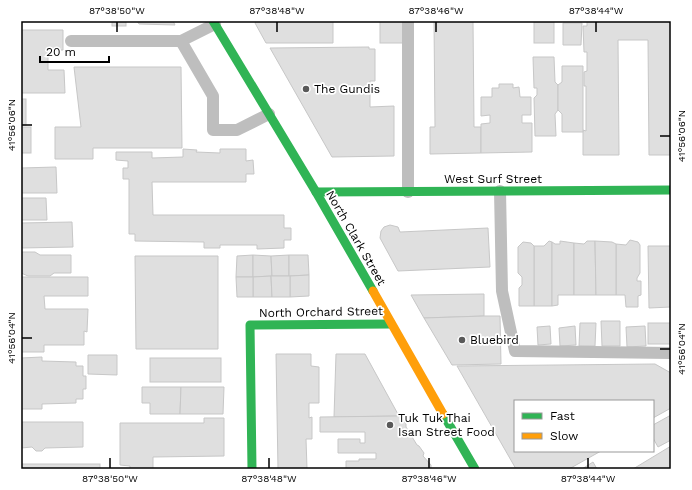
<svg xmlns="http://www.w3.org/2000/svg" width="692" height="490" font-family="'Work Sans',sans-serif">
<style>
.building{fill:#dfdfdf;stroke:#c7c7c7}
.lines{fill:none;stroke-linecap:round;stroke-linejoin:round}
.lane{stroke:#bebebe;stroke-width:12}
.fast{stroke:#30b455;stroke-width:9}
.slow{stroke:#ff9f0a;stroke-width:9}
.ticks{fill:none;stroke:#000;stroke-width:1.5}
.poi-dot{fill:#595959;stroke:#fff;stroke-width:1.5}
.labels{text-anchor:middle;stroke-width:3.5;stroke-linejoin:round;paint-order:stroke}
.poi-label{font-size:12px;fill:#000;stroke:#fff;text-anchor:start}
.street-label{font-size:12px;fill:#000;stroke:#fff}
.neatline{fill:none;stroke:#000;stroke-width:1.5}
.ticks-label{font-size:10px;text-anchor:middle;fill:#000}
</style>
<rect width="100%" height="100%" fill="#fff"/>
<g class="building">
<rect x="112" y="21" width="14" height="5"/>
<polygon points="137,21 173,21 175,25 139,24"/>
<polygon points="256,21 333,21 333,43 266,43 255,23"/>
<rect x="380" y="21" width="24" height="22"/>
<polygon points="434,21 473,21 474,127 481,127 481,153 430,154 430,127 435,127"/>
<polygon points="587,21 671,21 671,155 649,155 648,40 618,40 619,155 583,155 583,130 586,131 586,86 584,86 584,72 587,71 587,52 584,52 583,26 587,26"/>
<rect x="534" y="22" width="20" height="21"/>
<polygon points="563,23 582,23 581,45 563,45"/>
<polygon points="21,30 63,30 63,50 48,50 48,70 64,70 65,93 21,93"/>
<polygon points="369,47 369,49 375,49 375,81 370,81 370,107 394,106 394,156 332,157 270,48"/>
<polygon points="533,57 554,57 555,82 558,85 558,110 555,114 556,136 535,136 534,98 537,95 537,88 534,88"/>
<polygon points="562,66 583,66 583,132 562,132 562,114 558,110 558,85 562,82"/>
<polygon points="74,67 181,67 182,148 93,148 93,159 55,159 55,127 81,127"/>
<polygon points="499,84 513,84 513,88 519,87 520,97 531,97 531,115 522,115 522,123 532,123 532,152 481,153 481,124 490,123 490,115 481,116 481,97 492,97 492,88 499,88"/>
<rect x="21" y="99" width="5" height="26"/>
<rect x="21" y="127" width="10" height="26"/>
<polygon points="183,149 197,150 196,152 220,153 220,149 246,149 246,161 253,160 254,174 246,174 246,182 152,182 153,215 284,215 284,228 291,228 291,240 284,240 284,248 257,249 257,245 220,245 220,248 204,248 204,242 135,241 135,234 129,234 129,179 123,179 123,168 128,168 128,161 116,160 116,152 152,152 152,158 183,157"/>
<polygon points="56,167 57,193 21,193 21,168"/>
<polygon points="21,198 46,198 47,220 21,220"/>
<polygon points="72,222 73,247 21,248 21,223"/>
<polygon points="390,225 398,227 400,232 488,228 490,267 398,271 380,238 381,231 384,227"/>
<polygon points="630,240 638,242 640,245 640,273 637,278 637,281 641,281 641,295 638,296 638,307 626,307 625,295 616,295 616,244 626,245"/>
<polygon points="549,241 552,242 552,306 534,306 534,246 544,246"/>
<polygon points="560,241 574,243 574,295 558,295 558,305 552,306 552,242 555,244 560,244"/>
<polygon points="587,241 595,241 596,295 574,295 574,243 584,244"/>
<polygon points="595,241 612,242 616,244 616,295 596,295"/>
<polygon points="523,242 531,243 534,246 534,306 519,306 519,288 522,285 522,277 518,273 518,247"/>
<polygon points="648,246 671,246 671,307 649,308"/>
<polygon points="21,252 35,252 40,255 71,255 71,273 54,273 50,276 28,276 21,273"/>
<polygon points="253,255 253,277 236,277 237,256"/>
<polygon points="253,255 271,256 272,276 253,277"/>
<polygon points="289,255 289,276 272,276 271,256"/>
<polygon points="289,255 308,255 309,275 289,276"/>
<polygon points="135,256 218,256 218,349 136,349"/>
<polygon points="309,275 309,296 290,297 290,276"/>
<polygon points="271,276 272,297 253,297 253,277"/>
<polygon points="271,276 290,276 290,297 272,297"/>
<polygon points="21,277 88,277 88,296 44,296 45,309 88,309 87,332 84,331 84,345 44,345 44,352 21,352"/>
<polygon points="236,277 253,277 253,297 237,297"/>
<polygon points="484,294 484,316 424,318 411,295"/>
<polygon points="484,316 500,316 501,364 452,365 424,318"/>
<polygon points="601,321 620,321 620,346 602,346"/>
<polygon points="580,323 596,323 595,346 579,346"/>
<rect x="648" y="323" width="23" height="21"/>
<polygon points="550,326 551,344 538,345 537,327"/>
<polygon points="575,326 576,345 560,346 559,328"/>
<polygon points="645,326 646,346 627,347 626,327"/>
<polygon points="276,354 311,354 311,366 319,367 319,403 309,403 309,418 312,417 312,439 306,439 307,469 278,469"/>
<polygon points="336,354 365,354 399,416 334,417"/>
<polygon points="88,355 117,355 117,375 88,374"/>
<polygon points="42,357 42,361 76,362 76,366 83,366 83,376 86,376 86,389 83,389 83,399 76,399 76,403 42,404 42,409 21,409 21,358"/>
<rect x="150" y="358" width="71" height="24"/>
<polygon points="655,364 671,373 671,408 653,418 653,401 515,401 515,451 601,451 569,469 516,469 457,366"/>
<polygon points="142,387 181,387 180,414 150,414 150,403 142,403"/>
<polygon points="181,387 224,387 223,414 180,414"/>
<polygon points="671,415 671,440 658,447 653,438 653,425"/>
<polygon points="399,416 402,417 406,424 406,427 417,445 419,446 424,453 423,456 431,465 431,469 346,469 346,461 359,461 359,459 376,459 376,453 338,453 338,439 360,439 360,443 365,443 365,432 320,432 320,417"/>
<polygon points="204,418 224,418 224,456 153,457 153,469 130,469 130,466 120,465 120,423 204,423"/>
<polygon points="21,422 83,422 83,447 45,448 42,451 36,451 32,447 21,448"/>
<polygon points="671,446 671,469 633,469"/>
<polygon points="593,462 597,469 582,469"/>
<rect x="21" y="464" width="79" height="5"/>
</g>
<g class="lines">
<g class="lane">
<polyline points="71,41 181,41 215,24"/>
<polyline points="181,41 213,96 213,130 237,130 269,114"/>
<polyline points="500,191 502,291 515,351 671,353"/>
<polyline points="408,192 408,21"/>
</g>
<g class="fast">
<polyline points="213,21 316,192 373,291"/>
<polyline points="316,192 671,190"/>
<polyline points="443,414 475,469"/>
<polyline points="252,469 250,325 391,324"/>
</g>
<polyline class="slow" points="373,291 443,414"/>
</g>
<path class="ticks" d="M117 32V22M277 32V22M436 32V22M596 32V22M22 125H32M660 136H670M22 338H32M660 349H670M110 468V458M269 468V458M429 468V458M588 468V458"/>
<g class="poi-dot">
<circle cx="306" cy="89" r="4"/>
<circle cx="462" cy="340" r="4"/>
<circle cx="390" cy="425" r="4"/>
</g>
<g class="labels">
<g class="poi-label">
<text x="314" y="93">The Gundis</text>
<text x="470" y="344">Bluebird</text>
<text x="398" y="422">Tuk Tuk Thai<tspan x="398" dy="14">Isan Street Food</tspan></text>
</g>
<g class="street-label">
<text x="493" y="183">West Surf Street</text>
<text transform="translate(356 238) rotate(60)" y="4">North Clark Street</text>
<text transform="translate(321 312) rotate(-1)" y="4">North Orchard Street</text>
</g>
</g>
<rect width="692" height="490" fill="none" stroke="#ffffff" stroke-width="44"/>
<rect x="514" y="400" width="140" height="52" fill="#ffffff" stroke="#999999"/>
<rect x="522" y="413" width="20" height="6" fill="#30b455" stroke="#999999"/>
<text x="550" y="420" font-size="12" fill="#000000">Fast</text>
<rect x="522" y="433" width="20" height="6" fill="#ff9f0a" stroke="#999999"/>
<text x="550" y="440" font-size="12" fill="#000000">Slow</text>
<path d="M40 56v6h69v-6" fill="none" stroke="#000000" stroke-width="2"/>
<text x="46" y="56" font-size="12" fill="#000000" stroke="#ffffff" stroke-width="3" paint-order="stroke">20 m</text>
<rect x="22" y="22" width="648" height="446" class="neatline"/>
<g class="ticks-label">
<text x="117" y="14">87°38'50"W</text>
<text x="277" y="14">87°38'48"W</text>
<text x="436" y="14">87°38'46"W</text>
<text x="596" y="14">87°38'44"W</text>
<text transform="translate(11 125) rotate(-90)" y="4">41°56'06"N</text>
<text transform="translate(681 136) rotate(-90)" y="4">41°56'06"N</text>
<text transform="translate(11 338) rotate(-90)" y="4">41°56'04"N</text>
<text transform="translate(681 349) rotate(-90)" y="4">41°56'04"N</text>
<text x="110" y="482">87°38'50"W</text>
<text x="269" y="482">87°38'48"W</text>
<text x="429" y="482">87°38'46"W</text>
<text x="588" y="482">87°38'44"W</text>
</g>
</svg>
